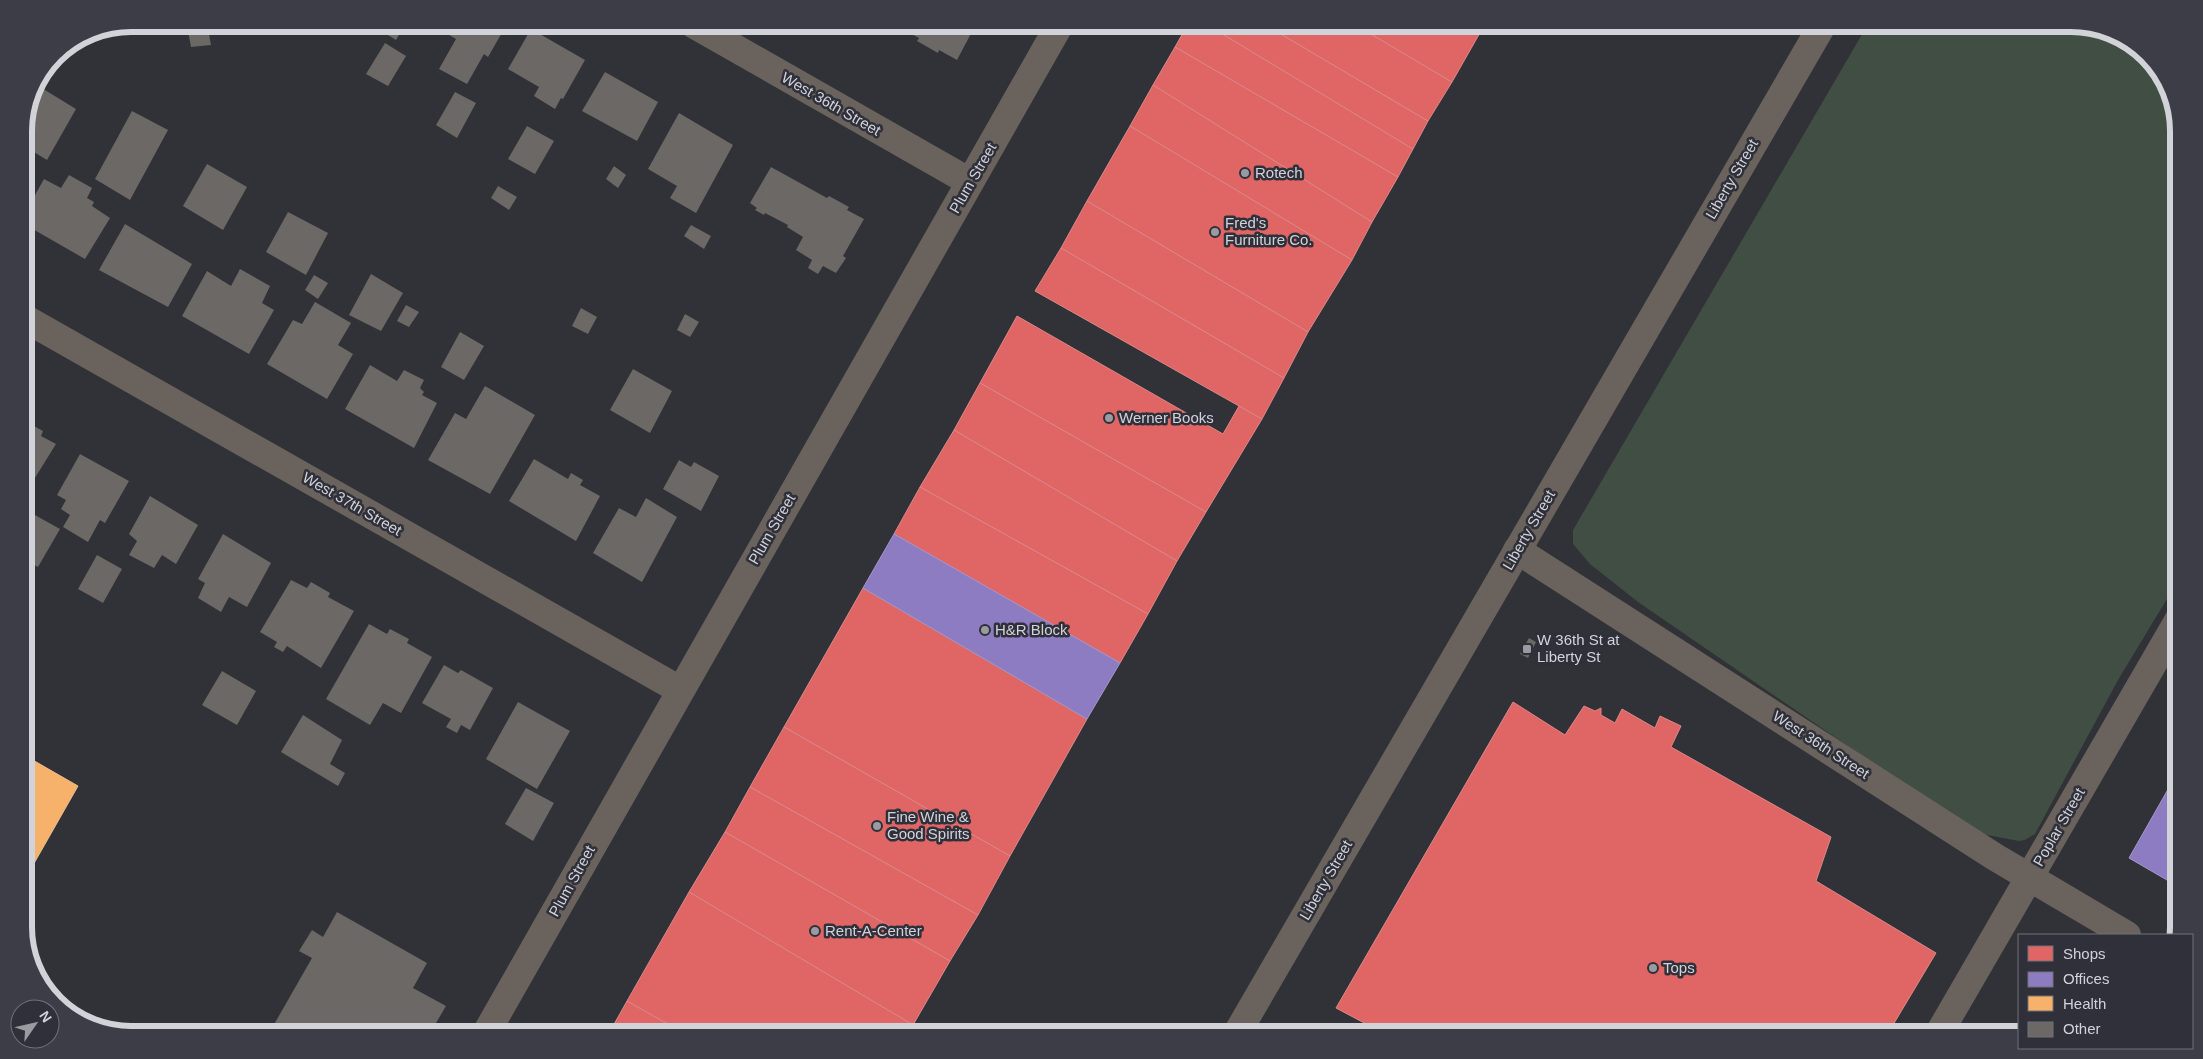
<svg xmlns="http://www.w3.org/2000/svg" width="2203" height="1059" font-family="Arial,sans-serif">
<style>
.green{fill:#404e43}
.shops{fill:#e06666;stroke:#dc8788}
.offices{fill:#8e7cc3;stroke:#a296ca}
.health{fill:#f6b26b;stroke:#ebbc8c}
.building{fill:#6b6865}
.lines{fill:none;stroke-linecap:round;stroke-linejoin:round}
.minor{stroke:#69625d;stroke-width:28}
.poi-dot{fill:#9a9ba0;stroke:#2f3039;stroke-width:2}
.labels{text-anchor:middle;stroke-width:5;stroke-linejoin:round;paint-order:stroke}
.street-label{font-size:15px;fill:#d2d3d9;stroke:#2f3039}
.poi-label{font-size:15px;fill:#d2d3d9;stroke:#2f3039;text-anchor:start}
.rim{fill:none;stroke:#d2d3d9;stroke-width:6}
</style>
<rect width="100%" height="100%" fill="#313237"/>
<polygon class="green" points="1868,24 2071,24 2119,35 2161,72 2179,125 2179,579 2118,680 2035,834 2025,840 2019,841 1982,834 1877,766 1638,602 1590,564 1573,544 1573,530 1580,518"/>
<g class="shops">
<polygon points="1188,24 1206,24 1413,149 1398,177 1175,47"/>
<polygon points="1206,24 1264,24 1428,121 1413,149"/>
<polygon points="1264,24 1354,24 1452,82 1428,121"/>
<polygon points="1354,24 1485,24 1452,82"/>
<polygon points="1175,47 1398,177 1372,222 1153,85"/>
<polygon points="1153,85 1372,222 1352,260 1130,126"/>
<polygon points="1130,126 1352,260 1308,332 1087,201"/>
<polygon points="1087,201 1308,332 1284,378 1061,248"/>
<polygon points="1061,248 1284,378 1262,419 1035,291"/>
<polygon points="1017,316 1223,434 1239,406 1262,419 1206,512 980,383"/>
<polygon points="980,383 1206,512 1177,561 954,430"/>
<polygon points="954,430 1177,561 1148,614 920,487"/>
<polygon points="920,487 1148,614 1120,663 894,534"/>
<polygon points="863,588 1087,719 1010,856 784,727"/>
<polygon points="1513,702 1565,735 1584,706 1595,711 1601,708 1601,715 1615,723 1622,709 1655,728 1660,716 1681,726 1671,747 1831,837 1816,881 1936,953 1887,1035 1387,1035 1336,1008"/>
<polygon points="784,727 1010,856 978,915 750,787"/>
<polygon points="750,787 978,915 950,961 725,832"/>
<polygon points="725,832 950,961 913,1025 689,892"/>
<polygon points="689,892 913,1025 907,1035 687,1035 627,1001"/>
<polygon points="627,1001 687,1035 608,1035"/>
</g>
<g class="offices">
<polygon points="894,534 1120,663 1087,719 863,588"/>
<polygon points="2175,777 2179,779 2179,887 2129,858"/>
</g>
<polygon class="health" points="31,759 78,786 24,881 24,773"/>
<g class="building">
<polygon points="370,24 405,24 396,40"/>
<polygon points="435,24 507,24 488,57 484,54 467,84 439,69 456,39 434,26"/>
<polygon points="904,24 976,24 957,60 939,50 938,53 917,41 919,38 902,29"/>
<polygon points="208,29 211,45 191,47 188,31"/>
<polygon points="531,29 585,60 563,99 561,98 555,109 534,96 539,87 508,69"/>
<polygon points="385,43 406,56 388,86 366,74"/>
<polygon points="605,72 658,102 637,141 582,111"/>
<polygon points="40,87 76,109 47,160 24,146 24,125 28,108"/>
<polygon points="455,92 476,103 457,138 436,125"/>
<polygon points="132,111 168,130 130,200 95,179"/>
<polygon points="679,113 733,145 696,213 670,198 677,186 648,169"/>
<polygon points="527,126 554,141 535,174 508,159"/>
<polygon points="207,164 247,187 223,230 183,206"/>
<polygon points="614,166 626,175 618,188 606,179"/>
<polygon points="771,167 827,198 829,196 849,207 847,210 864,219 843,256 846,258 836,273 823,266 818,274 808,268 812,260 796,250 803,237 787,227 788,225 765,213 764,215 755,210 757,208 750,203"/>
<polygon points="69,175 92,188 87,198 94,202 92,206 110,218 85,259 24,224 24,215 44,179 61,188"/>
<polygon points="498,186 517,197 509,210 491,198"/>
<polygon points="288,212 328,233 306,275 266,252"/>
<polygon points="125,224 192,264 168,307 99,270"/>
<polygon points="691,225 711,236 704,249 684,236"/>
<polygon points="240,269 270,286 262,303 274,310 249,354 182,316 207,271 231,286"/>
<polygon points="371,274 403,293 381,331 349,315"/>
<polygon points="314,275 328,283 318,299 305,290"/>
<polygon points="315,302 351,323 338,345 353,354 327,399 267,364 293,320 302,324"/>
<polygon points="406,305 419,312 409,327 397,321"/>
<polygon points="581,308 597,317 588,334 572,326"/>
<polygon points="685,314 699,322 690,337 677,330"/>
<polygon points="460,332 484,346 464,380 441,367"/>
<polygon points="370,365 397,381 404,370 424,380 420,388 424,392 422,395 437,403 414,448 345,409"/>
<polygon points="633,369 672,391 650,433 610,410"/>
<polygon points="485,386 535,415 490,494 428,460 455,413 466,419"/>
<polygon points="24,425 30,429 32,425 43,431 41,436 56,444 33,481 24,476"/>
<polygon points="80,454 129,481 105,523 100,520 88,542 63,527 70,515 61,509 66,500 57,495"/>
<polygon points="534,459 568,479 571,473 583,480 580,485 600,496 576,541 509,501"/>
<polygon points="679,460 691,467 694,462 719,476 701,511 663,489"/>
<polygon points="150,496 198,525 176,564 162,555 154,568 129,555 137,541 129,534"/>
<polygon points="646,498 677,517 642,582 593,553 619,508 636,517"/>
<polygon points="26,510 60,529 38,567 24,560 24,514"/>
<polygon points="223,534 271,563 247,607 229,597 221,612 198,598 205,583 198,579"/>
<polygon points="97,555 122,569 103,603 78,589"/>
<polygon points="291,580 307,588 311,582 330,593 328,597 354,611 321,668 287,646 283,652 274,647 277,642 260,632"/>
<polygon points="369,624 387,634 390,629 409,639 407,643 432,657 401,713 383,703 370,725 326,699"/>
<polygon points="1529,638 1536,642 1528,658 1520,654"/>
<polygon points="444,665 458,673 461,670 493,688 470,730 461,725 457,733 446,727 451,719 422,703"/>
<polygon points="222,671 256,691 237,725 202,705"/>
<polygon points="518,702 570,731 537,789 486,759"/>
<polygon points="303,715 342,740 330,764 345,773 338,786 281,752"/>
<polygon points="526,788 554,803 533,841 505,824"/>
<polygon points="337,912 427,963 413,988 446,1006 429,1035 268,1035 312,958 299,951 312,930 323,937"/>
</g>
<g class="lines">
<g class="minor">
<polyline points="693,24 970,182"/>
<polyline points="24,318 680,690"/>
<polyline points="1517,550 1995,857 2127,935"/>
<polyline points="485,1035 1060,24"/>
<polyline points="1236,1035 1823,24"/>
<polyline points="1938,1035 2179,619"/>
</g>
</g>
<g class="poi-dot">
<circle cx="1245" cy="173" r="5"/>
<circle cx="1215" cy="232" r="5"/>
<circle cx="1109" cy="418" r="5"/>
<circle cx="985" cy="630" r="5"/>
<rect x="1522" y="644" width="10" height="10" rx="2.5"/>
<circle cx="877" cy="826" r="5"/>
<circle cx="815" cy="931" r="5"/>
<circle cx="1653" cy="968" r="5"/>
</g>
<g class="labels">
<g class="street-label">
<text transform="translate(831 104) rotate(30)" y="5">West 36th Street</text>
<text transform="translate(973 178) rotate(-60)" y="5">Plum Street</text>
<text transform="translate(1732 179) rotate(-60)" y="5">Liberty Street</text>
<text transform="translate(352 504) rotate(30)" y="5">West 37th Street</text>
<text transform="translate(772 529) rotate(-60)" y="5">Plum Street</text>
<text transform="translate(1529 530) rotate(-60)" y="5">Liberty Street</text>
<text transform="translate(1821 745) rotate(33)" y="5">West 36th Street</text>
<text transform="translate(2059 827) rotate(-60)" y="5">Poplar Street</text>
<text transform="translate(1326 880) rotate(-60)" y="5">Liberty Street</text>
<text transform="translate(572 881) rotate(-61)" y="5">Plum Street</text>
</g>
<g class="poi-label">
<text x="1255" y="178">Rotech</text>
<text x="1225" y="228">Fred's<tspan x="1225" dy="17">Furniture Co.</tspan></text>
<text x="1119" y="423">Werner Books</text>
<text x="995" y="635">H&amp;R Block</text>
<text x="1537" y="645">W 36th St at<tspan x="1537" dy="17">Liberty St</tspan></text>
<text x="887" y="822">Fine Wine &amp;<tspan x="887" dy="17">Good Spirits</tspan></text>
<text x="825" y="936">Rent-A-Center</text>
<text x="1663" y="973">Tops</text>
</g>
</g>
<path d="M0 0H2203V1059H0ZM131 32H2071A99 99 0 0 1 2170 131V927A99 99 0 0 1 2071 1026H131A99 99 0 0 1 32 927V131A99 99 0 0 1 131 32Z" fill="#3c3d46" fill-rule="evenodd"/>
<path class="rim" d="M131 32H2071A99 99 0 0 1 2170 131V927A99 99 0 0 1 2071 1026H131A99 99 0 0 1 32 927V131A99 99 0 0 1 131 32Z"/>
<rect x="2018" y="934" width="175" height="115" fill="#2f3039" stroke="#707179"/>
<rect x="2028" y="946" width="25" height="15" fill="#e06666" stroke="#707179"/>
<text x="2063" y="959" font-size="15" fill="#d2d3d9">Shops</text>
<rect x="2028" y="972" width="25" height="15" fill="#8e7cc3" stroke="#707179"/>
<text x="2063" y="984" font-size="15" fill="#d2d3d9">Offices</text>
<rect x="2028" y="996" width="25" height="15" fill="#f6b26b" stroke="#707179"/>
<text x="2063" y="1009" font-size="15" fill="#d2d3d9">Health</text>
<rect x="2028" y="1022" width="25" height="15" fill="#6b6865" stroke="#707179"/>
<text x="2063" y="1034" font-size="15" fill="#d2d3d9">Other</text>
<g transform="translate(35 1024) rotate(56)"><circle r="24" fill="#2f3039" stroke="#707179"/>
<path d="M0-4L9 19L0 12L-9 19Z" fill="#9a9ba0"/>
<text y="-8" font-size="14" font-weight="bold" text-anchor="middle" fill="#d2d3d9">N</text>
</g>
</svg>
